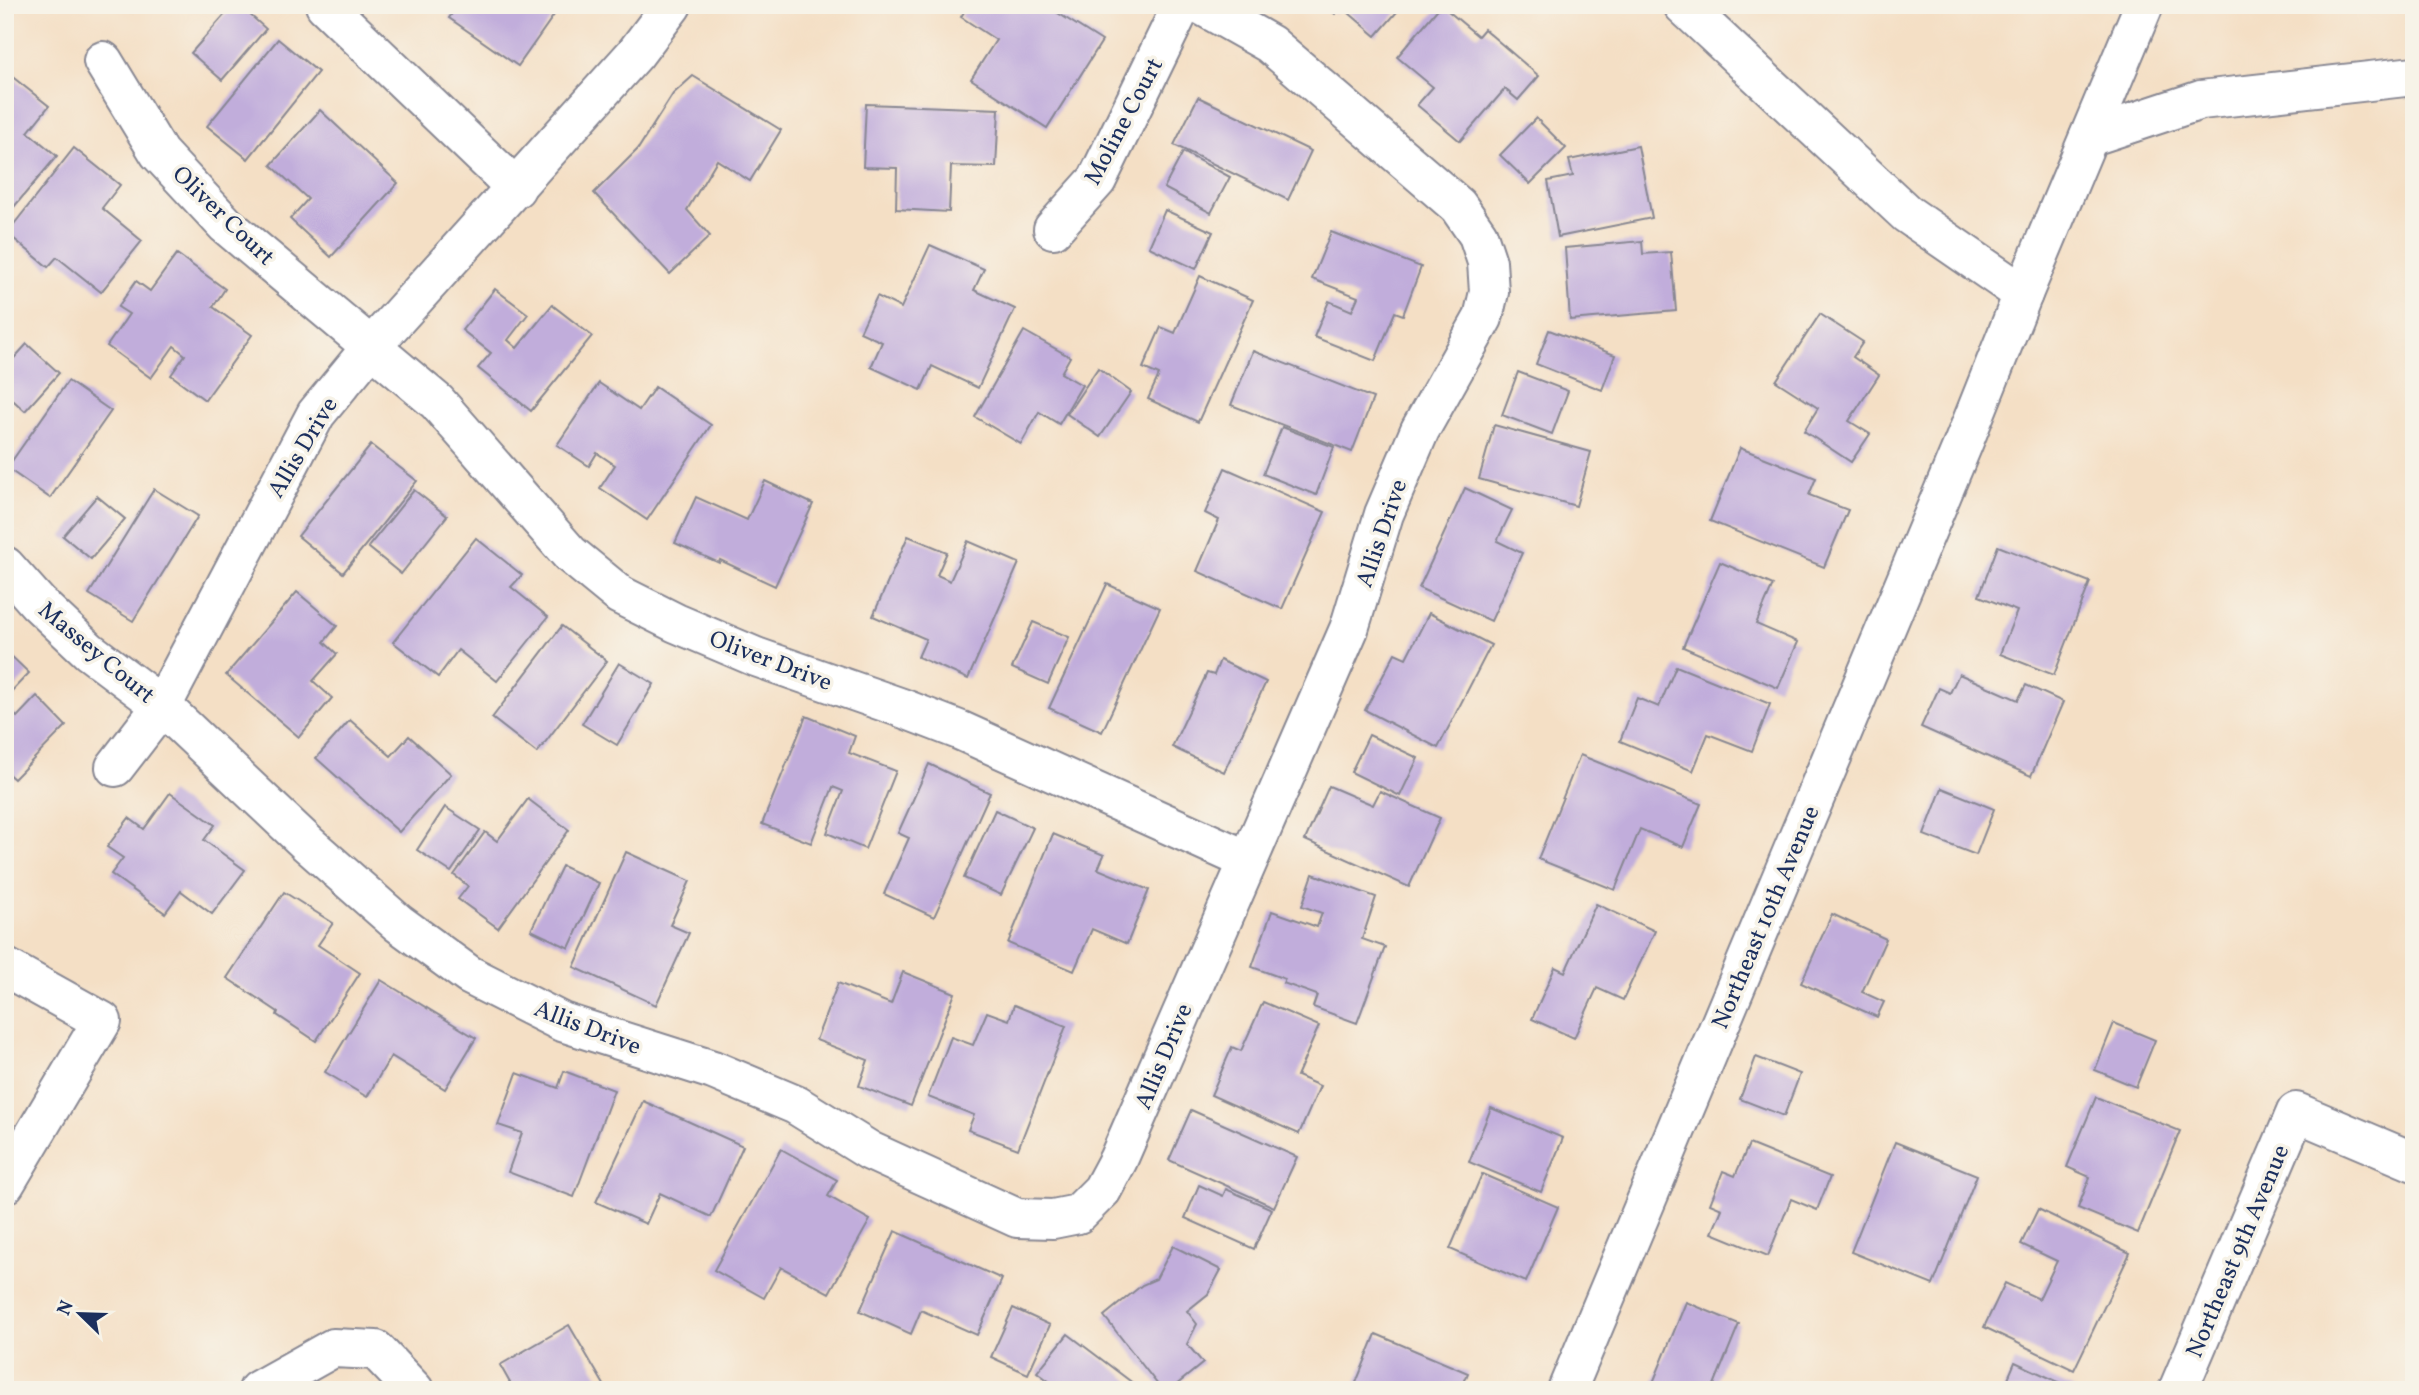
<svg xmlns="http://www.w3.org/2000/svg" width="2419" height="1395" font-family="Vollkorn,serif">
<style>
.building{fill:#c1addb}
.lines{fill:none;stroke-linecap:round;stroke-linejoin:round}
.minor-casing{stroke:#888792;stroke-width:42}
.minor{stroke:#fff;stroke-width:38}
.labels{text-anchor:middle;stroke-width:7;stroke-linejoin:round;paint-order:stroke}
.street-label{font-size:24px;fill:#1b2f5e;stroke:#f7f3e8}
</style>
<rect width="100%" height="100%" fill="#f7f3e8"/>
<filter id="ink" filterUnits="userSpaceOnUse"><feTurbulence type="fractalNoise" baseFrequency=".0143" numOctaves="2"/><feDisplacementMap in="SourceGraphic" scale="14" xChannelSelector="R" yChannelSelector="G"/><feConvolveMatrix kernelMatrix="1 2 1 2 8 2 1 2 1" color-interpolation-filters="sRGB"/></filter>
<filter id="wash" filterUnits="userSpaceOnUse"><feTurbulence type="fractalNoise" baseFrequency=".00686" numOctaves="4" result="noise"/><feDisplacementMap in="SourceGraphic" scale="28" xChannelSelector="R" yChannelSelector="G"/><feGaussianBlur stdDeviation="1.57" result="paint"/><feColorMatrix in="noise" values="0 0 0 0 0 0 0 0 0 0 0 0 0 0 0 0 0 1.4 0 .05"/><feComposite in="paint" operator="in"/></filter>
<g filter="url(#wash)">
<rect width="100%" height="100%" fill="#f4dfc5"/>
<g id="blocks">
<g class="building">
<polygon points="233,5 239,5 266,29 222,80 191,53"/>
<polygon points="458,5 561,5 518,66 449,18"/>
<polygon points="968,5 1045,5 1102,41 1047,128 971,79 996,40 961,17"/>
<polygon points="1324,5 1403,5 1376,36 1342,7 1335,14"/>
<polygon points="1441,5 1478,36 1484,29 1539,76 1518,100 1505,89 1460,141 1417,105 1433,87 1397,57"/>
<polygon points="278,39 318,72 248,159 207,126"/>
<polygon points="5,71 49,106 28,132 57,156 13,208 5,201"/>
<polygon points="693,76 781,130 750,181 717,160 687,210 710,236 670,274 594,193 638,149 673,94"/>
<polygon points="1198,97 1311,151 1288,200 1174,145"/>
<polygon points="866,104 999,109 996,167 951,166 949,212 896,209 897,168 863,167"/>
<polygon points="320,110 398,183 331,257 290,219 308,199 271,165"/>
<polygon points="1536,118 1566,148 1530,184 1500,155"/>
<polygon points="1638,146 1652,218 1558,237 1548,181 1573,176 1569,160"/>
<polygon points="74,148 120,185 102,208 142,241 101,292 57,257 48,267 7,233"/>
<polygon points="1183,152 1230,177 1211,213 1164,188"/>
<polygon points="1165,210 1213,232 1196,269 1149,247"/>
<polygon points="1331,232 1421,267 1403,315 1395,312 1375,361 1314,337 1329,301 1352,311 1358,297 1312,279"/>
<polygon points="1642,241 1643,254 1671,252 1676,311 1570,320 1565,248"/>
<polygon points="930,245 984,269 974,290 1015,309 978,388 932,366 921,390 871,367 882,342 860,332 877,296 901,308"/>
<polygon points="177,254 225,289 213,307 252,335 205,400 171,375 185,355 174,346 151,378 107,346 129,314 118,307 136,281 150,291"/>
<polygon points="1200,276 1253,300 1198,422 1148,399 1159,375 1143,368 1161,327 1175,333"/>
<polygon points="495,289 528,314 508,340 517,348 552,305 592,336 531,411 478,368 491,353 462,330"/>
<polygon points="1820,314 1863,342 1853,357 1879,375 1849,421 1870,434 1851,462 1804,431 1818,408 1776,381"/>
<polygon points="1549,330 1615,355 1602,390 1536,364"/>
<polygon points="1024,331 1070,357 1061,373 1082,385 1059,424 1039,412 1021,444 975,417"/>
<polygon points="27,344 59,373 25,411 5,393 5,368"/>
<polygon points="1253,351 1373,398 1352,452 1231,405"/>
<polygon points="1098,368 1131,392 1100,437 1067,414"/>
<polygon points="1518,372 1568,391 1552,434 1502,415"/>
<polygon points="68,381 111,411 50,498 7,468"/>
<polygon points="599,383 639,410 655,387 711,425 647,520 600,488 615,465 597,453 589,466 557,445"/>
<polygon points="1494,425 1591,452 1576,506 1479,479"/>
<polygon points="1282,427 1334,447 1316,495 1263,474"/>
<polygon points="371,445 417,481 343,573 298,536"/>
<polygon points="1740,448 1816,478 1809,495 1848,510 1824,567 1710,521"/>
<polygon points="1225,468 1325,512 1282,609 1197,571 1219,520 1205,513"/>
<polygon points="765,481 813,504 775,586 720,560 719,563 675,543 696,497 747,520"/>
<polygon points="1465,488 1512,510 1497,541 1522,553 1491,621 1419,588"/>
<polygon points="154,489 198,516 133,621 89,594"/>
<polygon points="414,490 447,516 401,574 368,547"/>
<polygon points="97,496 125,519 91,559 63,536"/>
<polygon points="908,536 947,552 937,575 950,581 968,541 1019,563 968,679 918,657 926,639 873,616"/>
<polygon points="476,538 522,575 511,587 548,617 497,681 458,650 438,677 393,642"/>
<polygon points="1998,546 2090,582 2054,675 2000,654 2017,611 1979,596"/>
<polygon points="1720,562 1773,585 1756,624 1798,642 1778,688 1683,647"/>
<polygon points="1107,584 1160,608 1102,732 1049,708"/>
<polygon points="297,592 337,626 324,642 337,654 313,681 332,698 299,737 226,675"/>
<polygon points="1429,613 1491,645 1438,748 1365,710 1395,653 1406,658"/>
<polygon points="1033,622 1069,637 1048,684 1012,668"/>
<polygon points="562,626 607,661 537,753 492,718"/>
<polygon points="5,650 29,673 5,698"/>
<polygon points="1220,660 1266,682 1224,772 1172,747 1207,673 1214,675"/>
<polygon points="619,663 654,684 617,745 582,724"/>
<polygon points="1676,666 1770,704 1752,751 1708,734 1693,771 1620,741 1637,698 1659,707"/>
<polygon points="1959,674 2018,700 2026,685 2063,702 2031,776 1921,727 1939,688 1950,693"/>
<polygon points="37,696 66,726 14,779 5,771 5,706 17,717"/>
<polygon points="806,716 855,736 849,753 896,771 865,849 827,833 843,791 833,787 811,843 762,824"/>
<polygon points="350,720 391,756 409,736 451,774 399,832 316,758"/>
<polygon points="1369,735 1418,758 1400,796 1351,772"/>
<polygon points="1580,755 1701,804 1683,847 1640,829 1615,890 1538,859"/>
<polygon points="929,764 990,793 934,917 884,894 909,838 898,833"/>
<polygon points="1329,786 1373,805 1380,791 1440,818 1409,887 1305,840"/>
<polygon points="1942,788 1994,809 1976,855 1924,835"/>
<polygon points="170,793 215,825 204,840 245,870 212,914 181,891 165,913 111,874 123,858 107,847 129,818 144,829"/>
<polygon points="528,799 569,830 498,928 458,899 468,886 454,875 485,832 497,841"/>
<polygon points="445,807 480,830 451,872 417,850"/>
<polygon points="995,810 1033,828 1001,895 964,878"/>
<polygon points="1053,834 1104,855 1098,869 1149,890 1127,944 1092,929 1074,971 1008,943"/>
<polygon points="626,852 690,881 670,925 689,933 656,1005 574,967"/>
<polygon points="562,866 599,883 569,948 531,930"/>
<polygon points="1313,874 1376,897 1362,939 1385,947 1357,1023 1313,1007 1317,995 1283,983 1285,979 1252,967 1272,911 1317,927 1322,913 1302,906"/>
<polygon points="284,892 333,923 318,945 360,973 316,1041 277,1015 278,1012 227,978"/>
<polygon points="1596,904 1655,931 1623,1000 1597,988 1574,1038 1532,1019 1555,967 1565,972"/>
<polygon points="1832,914 1886,939 1862,992 1884,1002 1877,1017 1801,983"/>
<polygon points="903,972 955,993 911,1106 859,1086 868,1060 816,1040 838,983 891,1004"/>
<polygon points="381,980 476,1038 445,1089 391,1056 367,1097 325,1072"/>
<polygon points="1263,1002 1319,1026 1297,1076 1320,1086 1299,1134 1211,1095 1232,1047 1241,1051"/>
<polygon points="1014,1005 1066,1026 1018,1149 968,1130 974,1115 928,1097 951,1037 973,1045 987,1012 1009,1020"/>
<polygon points="2114,1023 2155,1040 2136,1087 2095,1070"/>
<polygon points="1756,1057 1800,1074 1784,1116 1740,1099"/>
<polygon points="564,1071 614,1090 574,1197 508,1172 522,1133 498,1125 517,1073 558,1088"/>
<polygon points="2096,1097 2180,1131 2138,1233 2078,1208 2090,1177 2067,1167"/>
<polygon points="643,1101 743,1146 711,1217 660,1193 646,1224 596,1202"/>
<polygon points="1491,1108 1563,1138 1541,1192 1469,1162"/>
<polygon points="1191,1110 1297,1157 1274,1207 1169,1160"/>
<polygon points="1895,1142 1977,1175 1933,1285 1851,1252"/>
<polygon points="1749,1144 1830,1177 1817,1210 1791,1199 1768,1256 1712,1233 1722,1209 1710,1204 1723,1171 1735,1176"/>
<polygon points="781,1149 837,1180 828,1196 870,1220 829,1293 781,1267 764,1298 714,1270"/>
<polygon points="1482,1174 1558,1207 1526,1282 1450,1249"/>
<polygon points="1199,1185 1223,1196 1226,1189 1272,1209 1254,1249 1185,1218"/>
<polygon points="2038,1209 2130,1253 2074,1370 1984,1327 2005,1283 2039,1299 2057,1261 2021,1244"/>
<polygon points="895,1231 1002,1279 977,1335 921,1310 911,1334 860,1311"/>
<polygon points="1173,1246 1221,1270 1208,1294 1187,1311 1197,1324 1187,1344 1203,1363 1170,1390 1162,1390 1104,1316 1142,1285 1156,1279"/>
<polygon points="1686,1302 1739,1324 1712,1390 1650,1390"/>
<polygon points="1013,1308 1050,1325 1028,1374 991,1357"/>
<polygon points="569,1325 607,1390 514,1390 500,1365"/>
<polygon points="1068,1334 1134,1384 1130,1390 1052,1390 1055,1386 1037,1372"/>
<polygon points="1376,1334 1468,1373 1461,1390 1353,1390"/>
<polygon points="2015,1362 2076,1390 2003,1390"/>
</g>
</g>
</g>
<g filter="url(#ink)">
<use href="#blocks" fill-opacity="0" stroke="#888792" stroke-width="2"/>
<g class="lines">
<defs>
<g id="minor">
<polyline points="325,5 516,188"/>
<polyline points="1683,5 1907,214 2023,294"/>
<polyline points="103,61 159,153 226,225 437,402 570,554 620,595 676,623 756,657 902,708 959,730 1247,860"/>
<polyline points="2089,137 2201,100 2414,76"/>
<polyline points="1053,229 1097,180 1182,5"/>
<polyline points="5,566 38,603 89,651 162,706 308,844 398,923 469,975 562,1022 713,1070 796,1105 870,1151 1017,1218 1053,1219 1078,1214 1102,1190 1118,1160 1349,629 1384,514 1420,430 1483,318 1489,292 1487,262 1478,235 1458,206 1270,44 1201,5"/>
<polyline points="115,767 162,706 316,414 372,346 635,54 672,5"/>
<polyline points="5,967 102,1021 5,1184"/>
<polyline points="258,1390 333,1348 376,1350 414,1390"/>
<polyline points="1567,1390 1963,444 2023,294 2144,5"/>
<polyline points="2178,1390 2296,1112 2414,1162"/>
</g>
</defs>
<use href="#minor" class="minor-casing"/>
<use href="#minor" class="minor"/>
</g>
</g>
<g class="labels">
<g class="street-label">
<text transform="translate(1123 121) rotate(-62)" y="8">Moline Court</text>
<text transform="translate(224 215) rotate(44)" y="8">Oliver Court</text>
<text transform="translate(302 447) rotate(-59)" y="8">Allis Drive</text>
<text transform="translate(1381 533) rotate(-71)" y="8">Allis Drive</text>
<text transform="translate(97 652) rotate(40)" y="8">Massey Court</text>
<text transform="translate(771 660) rotate(21)" y="8">Oliver Drive</text>
<text transform="translate(1765 917) rotate(-67)" y="8">Northeast 10th Avenue</text>
<text transform="translate(588 1027) rotate(21)" y="8">Allis Drive</text>
<text transform="translate(1163 1056) rotate(-67)" y="8">Allis Drive</text>
<text transform="translate(2237 1251) rotate(-67)" y="8">Northeast 9th Avenue</text>
</g>
</g>
<rect width="2419" height="1395" fill="none" stroke="#f7f3e8" stroke-width="28"/>
<g transform="translate(80 1314) rotate(293)" stroke="#f7f3e8" stroke-width="5" paint-order="stroke">
<path d="M0-5L12 26L0 18L-12 26Z" fill="#1b2f5e"/>
<text y="-10" font-size="19" font-weight="bold" text-anchor="middle" fill="#1b2f5e">N</text>
</g>
</svg>
